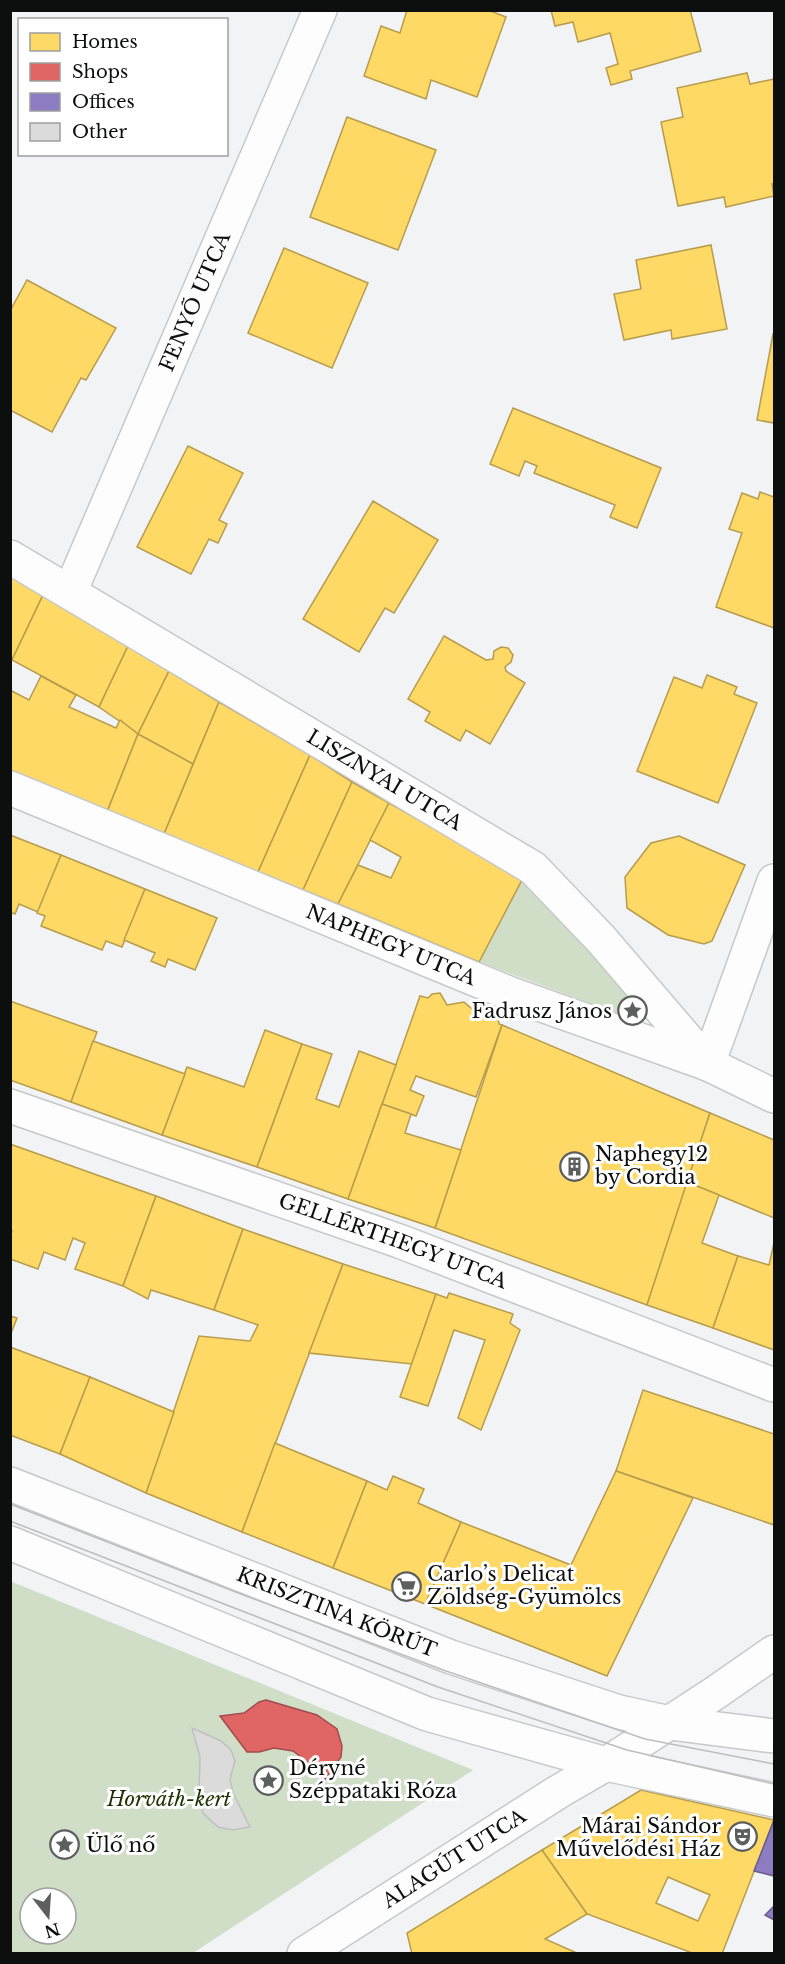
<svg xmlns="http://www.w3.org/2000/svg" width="785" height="1964" font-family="'Libre Baskerville',serif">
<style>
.green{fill:#d0dec7;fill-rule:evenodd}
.homes{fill:#ffd966;stroke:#b69c4c;stroke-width:1.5;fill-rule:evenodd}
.shops{fill:#e06666;stroke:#a14c4c;stroke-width:1.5}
.offices{fill:#8e7cc3;stroke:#675b8d;stroke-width:1.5}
.building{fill:#dbdbdb;stroke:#bfc0c0;stroke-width:1.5}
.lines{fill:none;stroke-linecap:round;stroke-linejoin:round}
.minor-casing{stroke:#c7c8c9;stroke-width:36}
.minor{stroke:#fdfdfd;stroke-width:33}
.tram{stroke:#bdbdbe;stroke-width:1.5}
.labels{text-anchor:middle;stroke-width:6;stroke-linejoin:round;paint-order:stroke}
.street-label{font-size:20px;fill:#0d0e0e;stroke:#fff}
.poi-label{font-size:20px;fill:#0d0e0e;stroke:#fff;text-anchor:start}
.park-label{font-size:20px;font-style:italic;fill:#1b3200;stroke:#fff}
</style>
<rect width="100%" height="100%" fill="#f2f3f4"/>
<g class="green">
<polygon points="523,878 629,995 617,1013 479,962"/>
<path d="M10 1581 473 1770 193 1953H11ZM30 1898H66V1934H30Z"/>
</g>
<g class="homes">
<polygon points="407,10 488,10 506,17 477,97 431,80 426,99 364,76 381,26 400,33"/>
<polygon points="551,10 690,10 701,51 630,71 632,79 611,85 606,68 618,64 610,33 578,42 573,22 555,26"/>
<polygon points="747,73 750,84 774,79 774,183 772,184 774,196 726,207 724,197 678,206 661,122 683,117 677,88"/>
<polygon points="347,117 436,150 398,250 310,217"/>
<polygon points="711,245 727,329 672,339 671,330 624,340 614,294 641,289 636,260"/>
<polygon points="284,248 368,283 332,368 248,333"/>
<polygon points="27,280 116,328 86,380 81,378 52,432 10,410 10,311"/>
<polygon points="773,334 774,334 774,423 757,420"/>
<polygon points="513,408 661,468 637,528 610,517 615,505 534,473 537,466 525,461 519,476 490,464"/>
<polygon points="188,446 243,473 219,520 227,524 218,543 209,539 191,574 137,547"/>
<polygon points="760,492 774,497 774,628 716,607 742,533 729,529 742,493 758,499"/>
<polygon points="373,501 438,540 394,613 385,608 359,652 303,619"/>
<polygon points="10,575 43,595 12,660 10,659"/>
<polygon points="43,595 128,646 99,707 12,660"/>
<polygon points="444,636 486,660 493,659 494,651 501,647 508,648 513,655 511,662 505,667 506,671 525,683 490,744 466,730 460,741 425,721 430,712 408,699"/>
<polygon points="128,646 169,671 138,734 99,707"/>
<polygon points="169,671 219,702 193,764 138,734"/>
<polygon points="707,675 737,687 734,694 757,703 718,803 637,771 674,677 702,688"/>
<polygon points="41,676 76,695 69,707 116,728 120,720 138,734 107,812 10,771 10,690 29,700"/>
<polygon points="219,702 310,755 258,872 163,836"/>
<polygon points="138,734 193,764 163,836 107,812"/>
<polygon points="310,755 352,782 303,890 258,872"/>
<polygon points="352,782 389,803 338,904 303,890"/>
<polygon points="389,803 523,878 479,962 338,904 358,865 391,878 401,857 370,840"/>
<polygon points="10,835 61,855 38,912 19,904 15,914 10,912"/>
<polygon points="679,836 745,865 712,941 704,944 668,935 627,908 625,877 651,843"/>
<polygon points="61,855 145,889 122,947 106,941 102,950 41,926 45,916 37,913"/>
<polygon points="145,889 217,918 195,970 168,959 165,967 151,961 155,953 124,940"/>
<polygon points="440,993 447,1005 464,1002 472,1009 475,1015 482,1012 492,1013 498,1018 499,1024 502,1025 476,1097 416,1076 410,1090 424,1096 416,1116 382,1104 420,996 428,998 432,994"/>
<polygon points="10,1001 97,1032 71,1102 10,1080"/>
<polygon points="502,1025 710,1113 647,1305 435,1228"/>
<polygon points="265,1030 302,1044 257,1167 162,1135 187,1067 244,1087"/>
<polygon points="93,1041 185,1074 162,1135 71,1102"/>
<polygon points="302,1044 332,1054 316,1099 339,1107 359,1051 396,1065 348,1199 257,1167"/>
<polygon points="382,1104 411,1114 405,1133 461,1150 435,1228 348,1199"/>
<polygon points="710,1113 774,1140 774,1218 687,1182"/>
<polygon points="10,1144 156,1196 123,1286 75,1269 85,1243 73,1238 65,1260 44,1252 38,1269 10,1259 10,1236 12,1231 10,1230"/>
<polygon points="687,1182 719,1195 702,1243 738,1256 713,1328 647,1305"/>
<polygon points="156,1196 243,1229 214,1310 151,1290 148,1299 123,1286"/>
<polygon points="243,1229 343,1264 242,1532 146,1493 199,1336 250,1341 258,1325 214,1310"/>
<polygon points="774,1243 774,1350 713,1328 738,1256 769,1265"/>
<polygon points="343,1264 436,1294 412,1364 309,1353"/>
<polygon points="449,1293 513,1314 510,1323 520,1330 481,1430 458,1418 485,1340 454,1330 428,1406 400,1397 436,1294 447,1298"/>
<polygon points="10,1316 17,1318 10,1336"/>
<polygon points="10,1347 90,1377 60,1454 10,1435"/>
<polygon points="90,1377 174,1412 146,1493 60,1454"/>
<polygon points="643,1390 774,1434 774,1525 616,1471"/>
<polygon points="275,1443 367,1481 333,1568 242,1532"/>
<polygon points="616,1471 693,1498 607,1676 425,1604 461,1522 571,1565"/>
<polygon points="393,1476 424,1489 418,1503 461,1522 425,1604 333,1568 367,1481 387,1490"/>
<path d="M641 1790 774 1820 722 1954H695L587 1914 542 1850ZM668 1877 710 1895 698 1921 656 1903Z"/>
<polygon points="542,1850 587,1914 545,1939 579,1954 412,1954 407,1933"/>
</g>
<polygon class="shops" points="266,1700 317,1715 337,1729 342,1746 341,1757 324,1781 309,1763 293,1751 274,1748 259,1752 247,1752 220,1716 244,1713 259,1702"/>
<g class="offices">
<polygon points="774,1820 774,1876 754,1871"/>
<polygon points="774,1906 774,1920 765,1915"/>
</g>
<polygon class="building" points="192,1728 221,1741 231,1750 235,1761 230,1779 233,1793 250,1827 233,1830 218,1827 203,1813 199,1792 200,1757"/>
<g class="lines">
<defs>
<g id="minor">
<path id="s1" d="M10 557 533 868 601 939 708 1064"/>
<path id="s2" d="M70 592 320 10"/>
<path id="s3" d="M10 788 511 994 708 1064 774 1096"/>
<polyline points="708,1064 774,881"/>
<path id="s4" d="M10 1106 399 1241 774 1385"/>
<path id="s5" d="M10 1484 451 1657 619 1712 670 1723 774 1736"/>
<polyline points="10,1543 427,1714 606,1764 774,1800"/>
<path id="s6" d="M304 1954 558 1792 606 1764 715 1693 774 1652"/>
</g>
</defs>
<use href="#minor" class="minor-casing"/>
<use href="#minor" class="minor"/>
<g class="tram">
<polyline points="10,1504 246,1596 446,1671 645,1739 774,1764"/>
<polyline points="10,1521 438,1687 627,1750 774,1784"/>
</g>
</g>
<defs>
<symbol id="sight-ring" viewBox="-11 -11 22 22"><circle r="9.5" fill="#fff" stroke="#5d5e5e" stroke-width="1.5"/><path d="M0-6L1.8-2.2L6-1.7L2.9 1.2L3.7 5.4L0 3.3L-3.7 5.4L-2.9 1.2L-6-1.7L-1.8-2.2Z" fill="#5d5e5e"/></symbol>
<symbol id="building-ring" viewBox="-11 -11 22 22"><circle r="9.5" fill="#fff" stroke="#5d5e5e" stroke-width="1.5"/><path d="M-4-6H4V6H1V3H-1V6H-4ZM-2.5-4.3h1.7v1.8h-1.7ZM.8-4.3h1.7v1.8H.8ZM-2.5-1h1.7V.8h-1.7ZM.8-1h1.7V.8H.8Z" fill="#5d5e5e"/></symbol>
<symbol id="supermarket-ring" viewBox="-11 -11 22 22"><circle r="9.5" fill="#fff" stroke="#5d5e5e" stroke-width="1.5"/><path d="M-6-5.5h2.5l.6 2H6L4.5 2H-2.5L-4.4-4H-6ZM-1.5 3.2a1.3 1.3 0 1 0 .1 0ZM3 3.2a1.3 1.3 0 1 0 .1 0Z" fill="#5d5e5e"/></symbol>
<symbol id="theatre-ring" viewBox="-11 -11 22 22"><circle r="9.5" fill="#fff" stroke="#5d5e5e" stroke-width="1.5"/><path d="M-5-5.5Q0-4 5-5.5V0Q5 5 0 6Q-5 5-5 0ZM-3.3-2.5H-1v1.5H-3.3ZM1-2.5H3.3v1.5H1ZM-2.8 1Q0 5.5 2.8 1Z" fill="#5d5e5e"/></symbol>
</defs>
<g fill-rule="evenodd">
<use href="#sight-ring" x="616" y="994" width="33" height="33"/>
<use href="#building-ring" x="558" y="1150" width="33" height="33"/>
<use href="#supermarket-ring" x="390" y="1570" width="33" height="33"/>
<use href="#sight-ring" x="252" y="1764" width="33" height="33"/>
<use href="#theatre-ring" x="726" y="1820" width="33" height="33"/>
<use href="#sight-ring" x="48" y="1828" width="33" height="33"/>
</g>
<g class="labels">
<g class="street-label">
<text dy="7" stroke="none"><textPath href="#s2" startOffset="316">FENYŐ UTCA</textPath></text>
<text dy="7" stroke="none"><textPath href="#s1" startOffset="436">LISZNYAI UTCA</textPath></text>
<text dy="7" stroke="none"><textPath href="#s3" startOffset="412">NAPHEGY UTCA</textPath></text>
<text dy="7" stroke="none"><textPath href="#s4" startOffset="406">GELLÉRTHEGY UTCA</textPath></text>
<text dy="7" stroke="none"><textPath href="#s5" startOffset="351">KRISZTINA KÖRÚT</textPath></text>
<text dy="7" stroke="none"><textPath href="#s6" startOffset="178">ALAGÚT UTCA</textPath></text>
</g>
<g class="poi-label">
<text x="612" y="1018" text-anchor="end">Fadrusz János</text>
<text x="595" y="1161">Naphegy12<tspan x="595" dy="23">by Cordia</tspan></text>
<text x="427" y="1581">Carlo’s Delicat<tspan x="427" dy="23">Zöldség-Gyümölcs</tspan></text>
<text x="289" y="1775">Déryné<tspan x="289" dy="23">Széppataki Róza</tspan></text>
<text x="721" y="1833" text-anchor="end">Márai Sándor<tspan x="721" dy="23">Művelődési Ház</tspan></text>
<text x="86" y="1852">Ülő nő</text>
</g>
<g class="park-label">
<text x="169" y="1806">Horváth-kert</text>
</g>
</g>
<rect width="785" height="1964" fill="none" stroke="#0d0e0e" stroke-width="24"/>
<rect x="18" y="18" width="210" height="138" fill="#ffffff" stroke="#9e9f9f" stroke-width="1.5"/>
<rect x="30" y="33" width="30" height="18" fill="#ffd966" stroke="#9e9f9f" stroke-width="1.5"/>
<text x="72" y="48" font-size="18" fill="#0d0e0e">Homes</text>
<rect x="30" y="63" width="30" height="18" fill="#e06666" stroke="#9e9f9f" stroke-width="1.5"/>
<text x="72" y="78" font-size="18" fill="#0d0e0e">Shops</text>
<rect x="30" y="93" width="30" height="18" fill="#8e7cc3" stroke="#9e9f9f" stroke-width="1.5"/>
<text x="72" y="108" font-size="18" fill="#0d0e0e">Offices</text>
<rect x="30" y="123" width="30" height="18" fill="#dbdbdb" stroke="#9e9f9f" stroke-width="1.5"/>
<text x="72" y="138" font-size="18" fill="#0d0e0e">Other</text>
<g transform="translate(48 1916) rotate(163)"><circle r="28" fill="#ffffff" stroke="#9e9f9f" stroke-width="1.5"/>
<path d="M0-4.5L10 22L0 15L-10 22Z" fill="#5d5e5e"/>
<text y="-9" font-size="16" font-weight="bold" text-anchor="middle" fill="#0d0e0e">N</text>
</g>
</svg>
